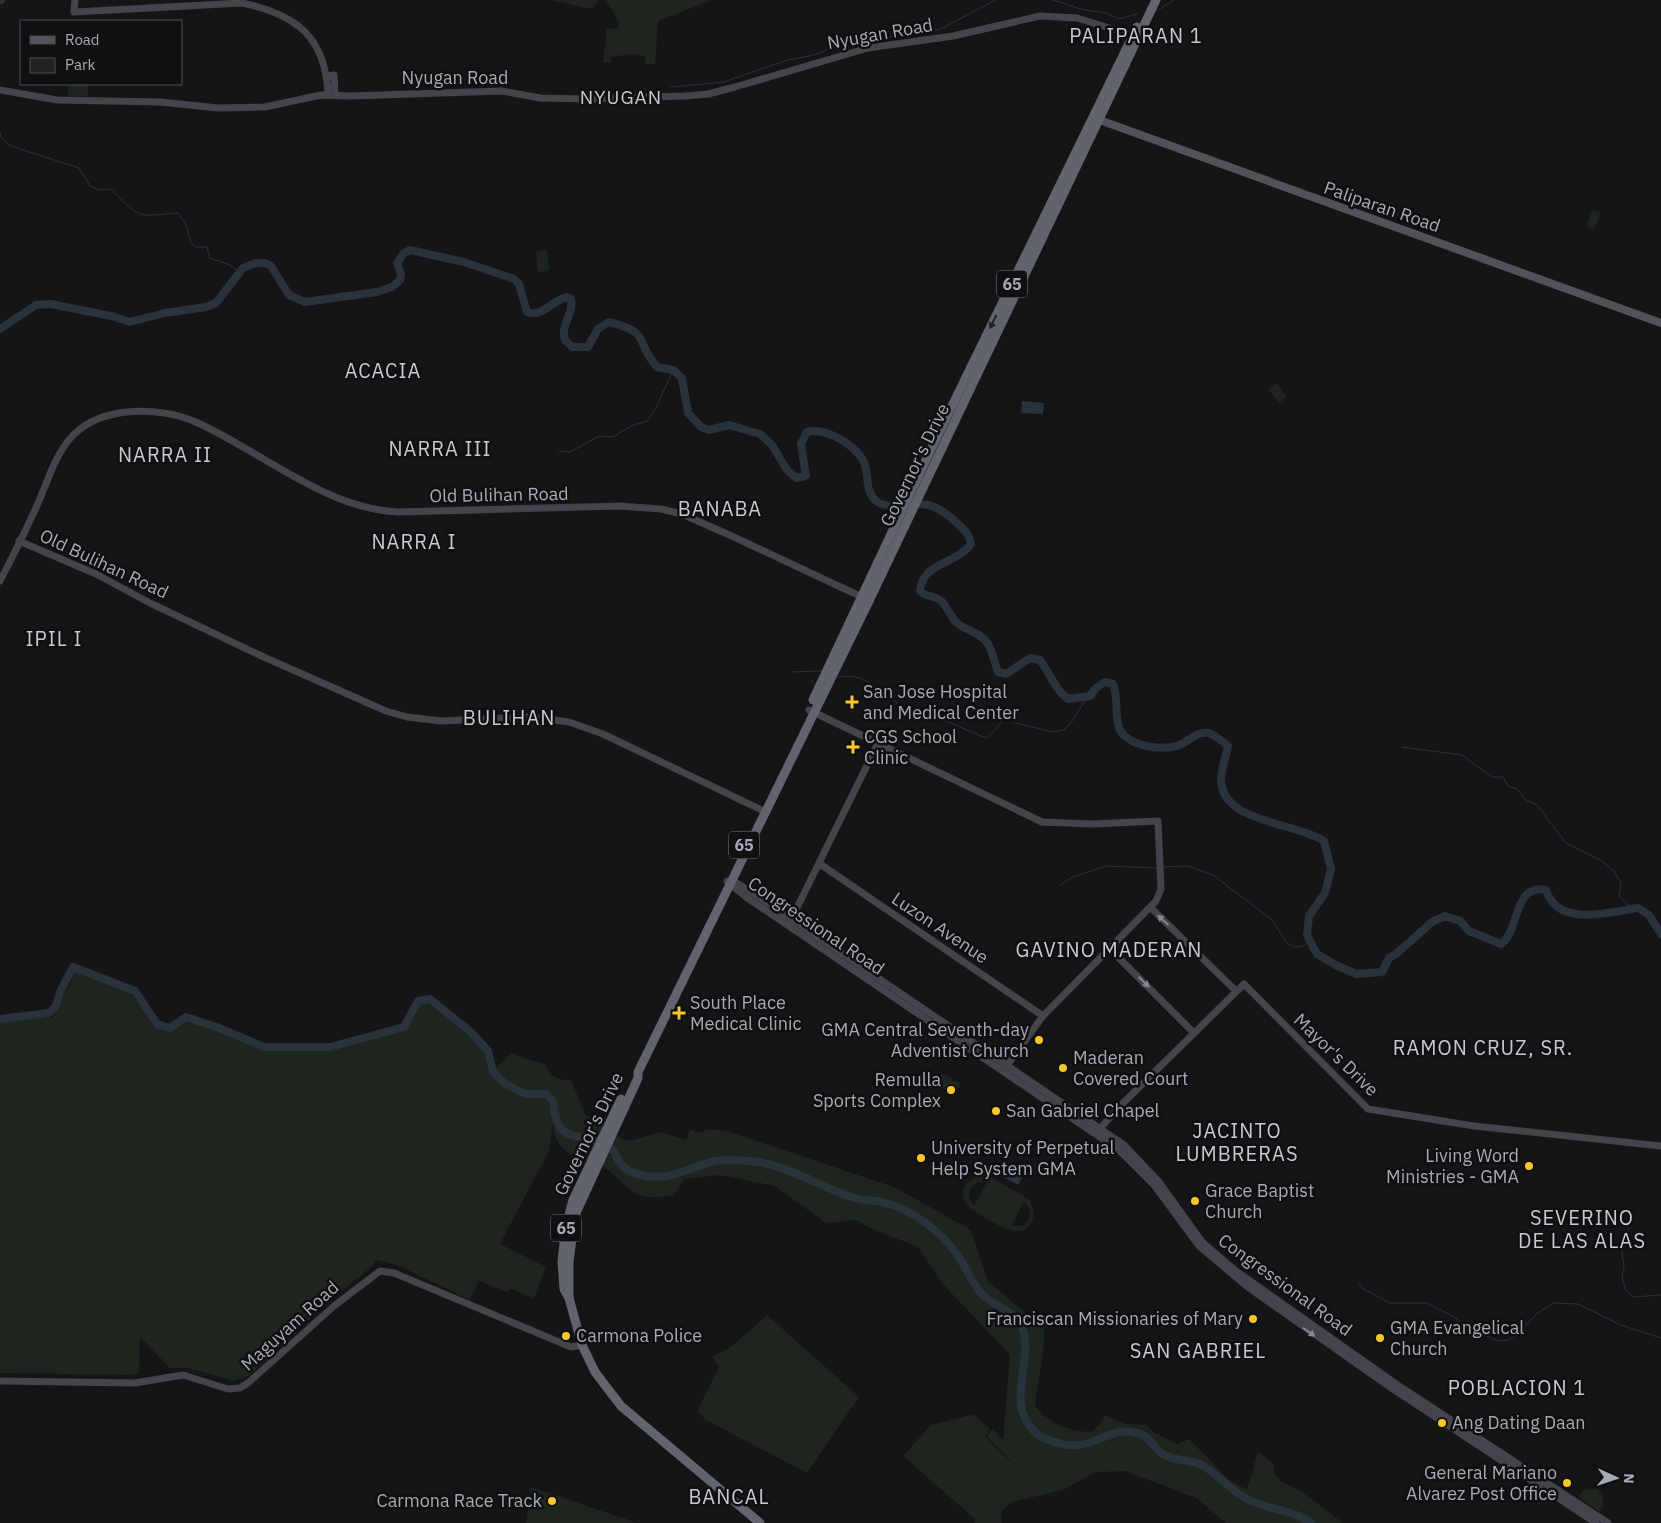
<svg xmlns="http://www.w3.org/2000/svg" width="1661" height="1523" font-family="'IBM Plex Sans',sans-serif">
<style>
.green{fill:#1d251e;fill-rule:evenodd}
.water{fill:#2a323b}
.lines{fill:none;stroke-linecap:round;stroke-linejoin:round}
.stream{stroke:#2a323b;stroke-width:1}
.river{stroke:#2a323b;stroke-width:8}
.secondary{stroke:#44454c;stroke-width:7}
.primary{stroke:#51535b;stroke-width:8}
.highway{stroke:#61636d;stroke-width:9}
.oneway{fill:#202124}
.oneway2{fill:#848792}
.poi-dot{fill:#f9c72b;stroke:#101012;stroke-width:2}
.labels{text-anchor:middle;stroke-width:5;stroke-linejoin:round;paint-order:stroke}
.shield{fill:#101012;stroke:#797c86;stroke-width:1}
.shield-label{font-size:16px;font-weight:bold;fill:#a6aab7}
.street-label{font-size:18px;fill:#a6aab7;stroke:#101012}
.poi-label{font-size:18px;fill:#a6aab7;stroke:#101012;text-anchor:start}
.neighbourhood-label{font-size:19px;letter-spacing:1px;fill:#c7c9d3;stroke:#101012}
.quarter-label{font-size:20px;letter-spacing:1px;fill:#c7c9d3;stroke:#101012}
</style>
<rect width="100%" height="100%" fill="#151517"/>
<g class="green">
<polygon points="550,0 599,0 593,9"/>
<polygon points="606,0 712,0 658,21 655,64 645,64 645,56 632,54 611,57 610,63 603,63 607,28 618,29 619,22"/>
<rect x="68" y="85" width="20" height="11"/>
<polygon points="1593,209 1601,212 1594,230 1586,226"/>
<polygon points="547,249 549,271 538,272 536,251"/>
<polygon points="1277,383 1287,397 1279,403 1268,389"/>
<path d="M76 971 132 994 154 1027 171 1030 187 1019 265 1049 330 1048 405 1029 419 1003 429 1000 470 1034 486 1053 491 1072 512 1053 526 1059 545 1064C551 1077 557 1080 571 1080L585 1114 624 1140H634L661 1132 686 1140 690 1130 702 1133 706 1130H724L894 1187 971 1230 988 1281 1044 1329C1045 1356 1037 1380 1035 1406 1049 1423 1069 1432 1091 1432L1100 1424 1105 1415 1126 1424 1147 1425 1153 1432 1177 1444 1189 1439 1229 1480 1247 1490 1258 1451 1274 1464V1473L1281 1481 1302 1492 1343 1523H1226L1196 1498 1125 1471 1096 1472 1063 1490 1012 1502 1001 1512V1523H974L976 1520 903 1456 931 1425 974 1414 990 1429 985 1437 1033 1483 987 1437 992 1429 1003 1439 1010 1355 941 1282 918 1247 870 1228 857 1220 826 1223 775 1186 720 1175 685 1179 673 1196C664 1196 647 1199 639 1195 625 1189 616 1174 603 1167 578 1153 555 1158 553 1123L549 1151 500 1244 546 1267 534 1298 511 1289 507 1292 479 1281 470 1300 395 1264 376 1260 373 1266 331 1299 249 1376 234 1381 188 1368H170L140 1337 139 1373 129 1375 0 1373V1021L53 1017Z"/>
<polygon points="942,1073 961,1084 954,1095 936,1084"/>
<path d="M975 1168 1030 1200 1034 1213C1030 1243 1005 1229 989 1220 970 1210 947 1193 977 1176L972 1173ZM979 1182H987L974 1206C966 1197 968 1187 979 1182ZM1024 1202C1032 1209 1032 1219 1023 1226H1011Z"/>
<polygon points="767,1315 859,1397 807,1473 706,1420 697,1411 719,1367 712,1357 731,1347"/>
<polygon points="531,1487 617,1516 618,1522 618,1516 636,1523 526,1523"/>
<polygon points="1595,1488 1603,1494 1603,1506 1600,1512 1578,1497 1583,1490"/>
</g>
<g class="water">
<polygon points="1022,401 1044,403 1043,414 1021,413"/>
<polygon points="1009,1166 1024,1174 1018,1185 1003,1177"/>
</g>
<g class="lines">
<g class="stream">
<polyline points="1053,0 1084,10 1106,13 1119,19 1137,14"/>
<polyline points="1158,10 1174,0"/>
<polyline points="870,40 941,29 995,0"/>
<polyline points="671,87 724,82 784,61 814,55 838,45 854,43"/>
<path d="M0 133 1 138 11 146 79 168 90 186 99 190 111 189C120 197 133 215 146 215 156 216 167 213 178 213L186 224 191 243 196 247H207L210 258 232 266 239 273"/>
<polyline points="559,451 570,452 599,436 613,437 631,426 647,421 656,408 673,370"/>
<polyline points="791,672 821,671"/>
<path d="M839 677C869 670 890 702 913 715 919 719 929 717 936 718 949 720 970 733 987 738L1000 724 1005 712 1016 723 1053 732 1064 730 1073 720 1087 697"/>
<polyline points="1402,747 1462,755 1492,777 1503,777 1508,786 1517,789 1526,800 1536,804 1566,843 1602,861 1614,871 1621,883 1619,896 1632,909"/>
<polyline points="1163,867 1188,866 1213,875 1271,919 1287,943 1295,947 1303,946 1310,941"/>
<polyline points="1060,885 1071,878 1106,866 1157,868"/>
<polyline points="1629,1228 1622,1252 1624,1268 1622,1277 1626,1291 1634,1297 1661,1295"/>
<polyline points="1359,1284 1362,1288 1390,1303 1427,1303 1456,1318 1465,1328 1499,1341 1509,1340 1521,1331 1536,1314 1554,1303 1578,1304 1621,1325 1661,1338"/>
</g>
<g class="river">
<polyline points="0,0 1,0"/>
<path d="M0 329 36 305 51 304 111 316 130 322 165 313 206 307 216 303 243 268 256 263H265L271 266 289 295 305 302 377 292 392 287 400 280 401 274 397 263 404 253 410 250 464 262 514 279 519 284 527 312C542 318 552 300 567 297L571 299C574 314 560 325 565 340L572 347H588L598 329 609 322C653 333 634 341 657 367L673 370 682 378 688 413 701 427 709 430 729 425 760 434 772 445 787 470 796 478 806 476 801 444 807 432C825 426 860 447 865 465 869 477 865 492 876 501 888 511 912 501 928 505 938 507 950 516 957 523 964 530 970 534 971 544 956 565 922 562 920 591 926 597 933 595 940 600 946 604 950 616 956 622 962 628 971 630 979 635 992 643 993 659 998 672L1006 674 1030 658 1040 660C1050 673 1055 690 1068 699L1090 696 1096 688 1105 682 1113 684C1119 698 1114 719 1120 730 1130 747 1160 750 1177 746 1188 743 1195 731 1209 733 1215 735 1223 742 1228 746 1226 757 1221 769 1221 780 1222 823 1295 822 1324 841L1331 869 1325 893 1309 916 1307 935 1317 954 1336 965 1356 974 1382 972 1389 958 1396 954 1432 922 1445 916 1460 921 1469 931 1501 944C1520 931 1513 883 1546 890 1558 928 1609 912 1638 908L1649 915 1661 934"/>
<path d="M0 1019 49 1013 56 1006 60 992 73 967 135 991 157 1024 170 1028 186 1017 219 1028 264 1047H330L404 1027 418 1001 430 999 471 1032 488 1051 493 1072 504 1083 525 1094H546L553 1101C557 1148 579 1130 610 1146 620 1161 621 1171 641 1175 671 1182 688 1167 716 1161 725 1159 738 1160 748 1161 781 1162 819 1186 851 1197 862 1201 875 1200 886 1203 913 1210 940 1231 956 1253 966 1266 971 1283 983 1295 995 1307 1018 1312 1023 1330 1033 1363 1005 1403 1034 1431 1039 1437 1050 1441 1058 1443 1091 1453 1106 1428 1132 1432 1151 1435 1149 1443 1161 1453 1171 1461 1188 1459 1200 1464 1217 1473 1230 1490 1247 1499 1267 1510 1293 1509 1311 1523"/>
</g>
<g class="secondary">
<path d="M75 0 74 12 242 3C296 14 326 37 328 95"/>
<polyline points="327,76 334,75 335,95"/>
<polyline points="0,90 57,100 160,102 218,108 265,107 321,95 351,96 502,91 540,98 588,99 685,96 708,94 735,87 868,48 953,36 1040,16 1077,18 1135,36"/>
<polyline points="19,541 96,574 150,603 266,658 386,711 407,717 441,721 529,717 569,722 603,734 766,812"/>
<path d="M0 581C12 558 24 534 35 510 46 487 52 462 68 441 96 405 159 405 198 423 262 452 326 509 398 512L619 506 661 509 682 514 736 538 866 599"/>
<polyline points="809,710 1042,822 1093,824 1158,821 1161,889 1156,901 1043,1016 1005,1068"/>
<polyline points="820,864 1043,1016"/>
<polyline points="727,881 733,881 750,891 1124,1145 1159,1182 1203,1243 1236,1271 1402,1388 1608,1523"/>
<polyline points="728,882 746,897 1119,1150 1154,1185 1199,1246 1249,1288 1384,1383 1596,1523"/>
<polyline points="1151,908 1236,991"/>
<polyline points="790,922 878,743"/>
<polyline points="1109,948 1194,1033"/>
<polyline points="1098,1131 1118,1108 1244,984 1368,1109 1474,1126 1661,1146"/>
<polyline points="0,1381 135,1383 183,1375 228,1389 240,1388 248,1383 334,1306 380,1271 394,1273 571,1347 582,1345"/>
</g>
<polyline class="primary" points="1094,118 1661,323"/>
<g class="highway">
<polyline points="813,700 933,445 1137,27"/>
<polyline points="621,1099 573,1200 566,1226 562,1261 564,1289 569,1298 582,1345 595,1372 621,1406 760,1523"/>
<polyline points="569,1298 569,1262 575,1215 638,1078 638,1072 869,601 1156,0"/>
</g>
</g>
<defs><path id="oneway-solid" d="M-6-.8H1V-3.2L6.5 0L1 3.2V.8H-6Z" transform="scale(1.25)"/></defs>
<use class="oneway" href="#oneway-solid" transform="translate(993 322) rotate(116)"/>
<g class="oneway2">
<use href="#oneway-solid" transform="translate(1163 920) rotate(-137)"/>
<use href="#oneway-solid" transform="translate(1144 982) rotate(44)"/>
<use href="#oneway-solid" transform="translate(1309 1332) rotate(35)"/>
</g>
<g class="poi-dot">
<path d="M849.5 694.5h5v5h5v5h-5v5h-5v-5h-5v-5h5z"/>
<path d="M850.5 739.5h5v5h5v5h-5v5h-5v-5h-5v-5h5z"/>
<path d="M676.5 1005.5h5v5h5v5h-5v5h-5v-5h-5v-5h5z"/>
<circle cx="1039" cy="1040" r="5"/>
<circle cx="1063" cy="1068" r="5"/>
<circle cx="951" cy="1090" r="5"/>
<circle cx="996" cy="1111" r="5"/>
<circle cx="921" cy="1158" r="5"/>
<circle cx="1529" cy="1166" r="5"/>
<circle cx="1195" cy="1201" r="5"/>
<circle cx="1253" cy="1319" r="5"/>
<circle cx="566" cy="1336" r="5"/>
<circle cx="1380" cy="1338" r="5"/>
<circle cx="1442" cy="1423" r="5"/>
<circle cx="1567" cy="1483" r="5"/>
<circle cx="552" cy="1501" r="5"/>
</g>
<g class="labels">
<g class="shield">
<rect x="997" y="270.5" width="30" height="27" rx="4"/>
<rect x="729" y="831.5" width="30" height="27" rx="4"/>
<rect x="551" y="1214.5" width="30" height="27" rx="4"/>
</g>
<g class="shield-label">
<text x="1012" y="290">65</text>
<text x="744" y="851">65</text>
<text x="566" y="1234">65</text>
</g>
<g class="street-label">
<text transform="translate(880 34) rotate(-10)" y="6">Nyugan Road</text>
<text x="455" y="84">Nyugan Road</text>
<text transform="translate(1382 207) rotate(19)" y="6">Paliparan Road</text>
<text transform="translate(915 465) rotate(-64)" y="6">Governor's Drive</text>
<text transform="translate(499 495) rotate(-1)" y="6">Old Bulihan Road</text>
<text transform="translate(104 564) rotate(25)" y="6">Old Bulihan Road</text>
<text transform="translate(816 926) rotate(34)" y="6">Congressional Road</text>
<text transform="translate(940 928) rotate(34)" y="6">Luzon Avenue</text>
<text transform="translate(1336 1055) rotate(44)" y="6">Mayor's Drive</text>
<text transform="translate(589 1134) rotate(-64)" y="6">Governor's Drive</text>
<text transform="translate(1285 1285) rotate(36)" y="6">Congressional Road</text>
<text transform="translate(290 1326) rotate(-42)" y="6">Maguyam Road</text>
</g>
<g class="poi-label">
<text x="863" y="698">San Jose Hospital<tspan x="863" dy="21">and Medical Center</tspan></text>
<text x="864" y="743">CGS School<tspan x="864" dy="21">Clinic</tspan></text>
<text x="690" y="1009">South Place<tspan x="690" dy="21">Medical Clinic</tspan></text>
<text x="1029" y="1036" text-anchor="end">GMA Central Seventh-day<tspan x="1029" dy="21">Adventist Church</tspan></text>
<text x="1073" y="1064">Maderan<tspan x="1073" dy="21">Covered Court</tspan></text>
<text x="941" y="1086" text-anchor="end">Remulla<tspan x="941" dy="21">Sports Complex</tspan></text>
<text x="1006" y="1117">San Gabriel Chapel</text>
<text x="931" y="1154">University of Perpetual<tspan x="931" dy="21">Help System GMA</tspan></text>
<text x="1519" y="1162" text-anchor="end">Living Word<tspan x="1519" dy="21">Ministries - GMA</tspan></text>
<text x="1205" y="1197">Grace Baptist<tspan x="1205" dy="21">Church</tspan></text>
<text x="1243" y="1325" text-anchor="end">Franciscan Missionaries of Mary</text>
<text x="1390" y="1334">GMA Evangelical<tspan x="1390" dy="21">Church</tspan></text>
<text x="576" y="1342">Carmona Police</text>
<text x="1452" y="1429">Ang Dating Daan</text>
<text x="1557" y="1479" text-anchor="end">General Mariano<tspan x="1557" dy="21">Alvarez Post Office</tspan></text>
<text x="542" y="1507" text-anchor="end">Carmona Race Track</text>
</g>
<g class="neighbourhood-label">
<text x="621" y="104">NYUGAN</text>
</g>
<g class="quarter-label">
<text x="1136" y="43">PALIPARAN 1</text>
<text x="383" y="378">ACACIA</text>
<text x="440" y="456">NARRA III</text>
<text x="165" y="462">NARRA II</text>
<text x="720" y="516">BANABA</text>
<text x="414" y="549">NARRA I</text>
<text x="54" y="646">IPIL I</text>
<text x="509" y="725">BULIHAN</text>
<text x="1109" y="957">GAVINO MADERAN</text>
<text x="1483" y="1055">RAMON CRUZ, SR.</text>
<text x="1237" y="1138">JACINTO<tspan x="1237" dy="23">LUMBRERAS</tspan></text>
<text x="1582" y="1225">SEVERINO<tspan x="1582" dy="23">DE LAS ALAS</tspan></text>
<text x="1198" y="1358">SAN GABRIEL</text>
<text x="1517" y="1395">POBLACION 1</text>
<text x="729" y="1504">BANCAL</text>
</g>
</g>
<rect x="20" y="20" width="162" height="65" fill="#101012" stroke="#4c4e54"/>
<rect x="30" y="36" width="25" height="8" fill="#51535b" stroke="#4c4e54"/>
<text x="65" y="45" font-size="15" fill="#a6aab7">Road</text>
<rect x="30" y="58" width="25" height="15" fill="#1d251e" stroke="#4c4e54"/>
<text x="65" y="70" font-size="15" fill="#a6aab7">Park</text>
<g transform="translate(1616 1478) rotate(93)" stroke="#101012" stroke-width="4" paint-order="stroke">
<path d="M0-4L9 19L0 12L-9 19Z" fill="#a6aab7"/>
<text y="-8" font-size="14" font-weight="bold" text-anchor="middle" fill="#a6aab7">N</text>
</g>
</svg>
